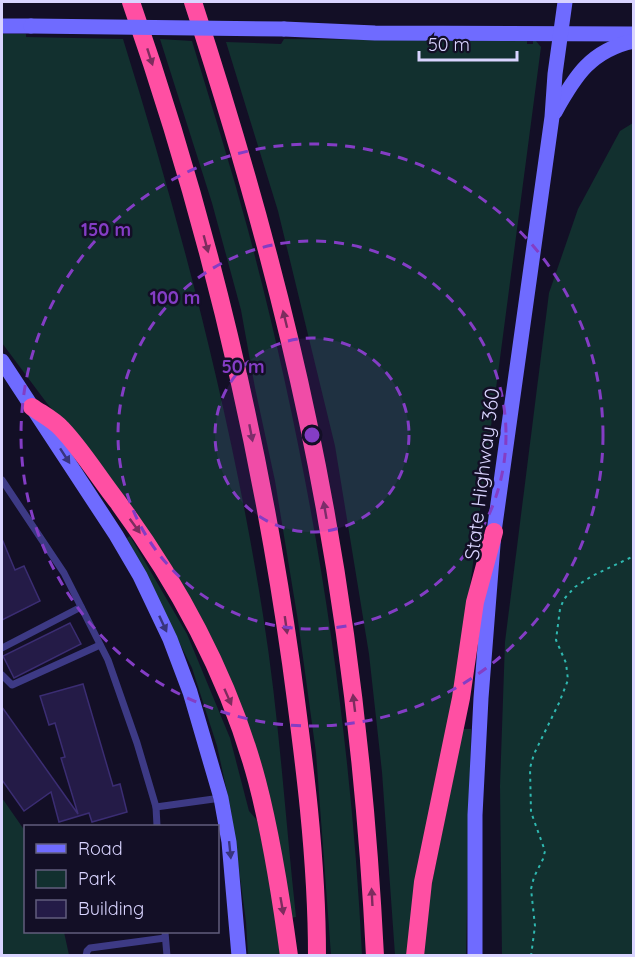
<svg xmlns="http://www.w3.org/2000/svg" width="635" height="957" font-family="Quicksand,sans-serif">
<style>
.green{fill:#12302f}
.building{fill:#241b47;stroke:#3b2d73;stroke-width:1.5}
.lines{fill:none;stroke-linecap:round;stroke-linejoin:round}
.path{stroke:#2fb8b0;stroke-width:2;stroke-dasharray:3 4.5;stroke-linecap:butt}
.lane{stroke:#3d3a85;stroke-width:7}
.secondary{stroke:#6f6bff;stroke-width:15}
.highway{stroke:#ff4fa3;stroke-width:18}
.secondary-bridge{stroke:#6f6bff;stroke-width:15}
.oneway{fill:#7d2c5e}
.oneway2{fill:#38347d}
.ring{fill:none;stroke:#843dc5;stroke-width:3;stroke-dasharray:10 8}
.labels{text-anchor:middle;stroke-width:5;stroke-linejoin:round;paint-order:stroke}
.street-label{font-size:20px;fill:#d9d4ff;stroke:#130f26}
.centre{fill:#843dc5;stroke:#130f26;stroke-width:3}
.ring-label{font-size:18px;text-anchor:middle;font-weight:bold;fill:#843dc5;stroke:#130f26;stroke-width:5;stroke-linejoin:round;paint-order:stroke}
</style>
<rect width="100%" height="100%" fill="#130f26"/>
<g class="green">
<path d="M2 34H26V37L123 39C182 228 232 419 263 615 279 715 285 816 296 917L290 918 258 764 119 493 46 402 2 343Z"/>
<path d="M160 39 192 41C211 104 231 167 248 230 311 465 350 713 362 955H331L316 753 298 621 275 481 255 388 241 310 212 203Z"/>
<polygon points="284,39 527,41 527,44 533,44 533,41 536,41 541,47 460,662 409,955 395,955 382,772 369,654 335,446 278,211 226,42 281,44"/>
<polygon points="633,123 633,955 502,955 500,786 505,642 549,293 578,209 620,131"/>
<polygon points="130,536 187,634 230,738 249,811 257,820 270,879 280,955 248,955 246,922 231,810 217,746 192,668 127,538"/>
<polygon points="463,729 471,729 466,955 422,956 426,912"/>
<polygon points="2,798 25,831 26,932 64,932 69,955 2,955"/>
</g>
<g class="building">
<polygon points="2,539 15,570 24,566 40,601 2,620"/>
<polygon points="70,623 81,644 14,678 3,656"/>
<polygon points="83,684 113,786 120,784 127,812 92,822 89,813 59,822 51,792 24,811 2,780 2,707 78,814 61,758 65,757 55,723 49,725 40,696"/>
</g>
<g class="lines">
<polyline class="path" points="531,956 535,926 531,889 534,877 543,859 545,851 531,812 530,768 534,754 559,703 568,680 566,663 556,640 560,609 564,599 575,587 592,576 634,556"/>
<g class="lane">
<polyline points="2,480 64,573 108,660 137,743 156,807 157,826"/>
<polyline points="2,648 81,607"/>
<polyline points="2,675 12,685 100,645"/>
<polyline points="156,807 221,798"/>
<polyline points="165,932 167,956"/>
<polyline points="86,956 87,951 90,948 165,938"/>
</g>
<g class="secondary">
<polyline points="2,26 31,26"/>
<polyline points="284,29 375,33 634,34"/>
<path d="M555 112C575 76 591 50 634 41"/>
<polyline points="2,361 116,535 140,576 170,639 190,692 221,798 229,842 239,956"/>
<polyline points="475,956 475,815 481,698 494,532 552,117 555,74 565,2"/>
</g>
<g class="highway">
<path d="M131 2C206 216 259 437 291 663 304 759 317 858 317 956"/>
<path d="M193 2C238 140 278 279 308 422 345 597 366 777 375 956"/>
<path d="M32 407C42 414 54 420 62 429 82 450 99 478 117 501 179 585 230 680 257 781 272 838 281 897 289 956"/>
<polyline points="415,956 423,882 461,698 475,602 494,532"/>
</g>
<polyline class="secondary-bridge" points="31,26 284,29"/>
</g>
<defs><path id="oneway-solid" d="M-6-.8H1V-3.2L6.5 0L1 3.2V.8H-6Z" transform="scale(1.5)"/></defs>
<g class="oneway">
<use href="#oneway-solid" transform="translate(150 57) rotate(72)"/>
<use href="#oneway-solid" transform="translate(206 244) rotate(75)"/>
<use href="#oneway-solid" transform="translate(285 319) rotate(-104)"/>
<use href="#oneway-solid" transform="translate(251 433) rotate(79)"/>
<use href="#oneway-solid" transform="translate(325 510) rotate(-100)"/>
<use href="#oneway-solid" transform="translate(135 526) rotate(54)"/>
<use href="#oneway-solid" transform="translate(286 625) rotate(82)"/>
<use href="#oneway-solid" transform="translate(228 697) rotate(66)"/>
<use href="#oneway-solid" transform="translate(354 703) rotate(-97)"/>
<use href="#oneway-solid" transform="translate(372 897) rotate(-93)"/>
<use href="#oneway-solid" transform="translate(282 906) rotate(80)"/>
</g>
<g class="oneway2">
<use href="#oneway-solid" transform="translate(65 456) rotate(57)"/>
<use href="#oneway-solid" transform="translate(163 624) rotate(65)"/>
<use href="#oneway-solid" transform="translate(230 850) rotate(84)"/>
</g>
<circle cx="312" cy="435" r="97" fill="#843dc5" fill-opacity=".12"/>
<g class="ring">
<circle cx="312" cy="435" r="97"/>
<circle cx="312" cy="435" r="194"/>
<circle cx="312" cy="435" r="291"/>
</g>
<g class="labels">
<g class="street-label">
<text transform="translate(482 474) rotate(-83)" y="7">State Highway 360</text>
</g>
</g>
<circle cx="312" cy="435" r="9" class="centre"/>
<g class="ring-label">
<text x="106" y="236">150 m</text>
<text x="175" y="304">100 m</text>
<text x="243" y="373">50 m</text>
</g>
<rect width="635" height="957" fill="none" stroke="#d9d4ff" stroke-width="6"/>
<rect x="24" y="825" width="195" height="108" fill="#130f26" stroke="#625e7d" stroke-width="1.5"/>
<rect x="36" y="844" width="30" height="9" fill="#6f6bff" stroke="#625e7d" stroke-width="1.5"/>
<text x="78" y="855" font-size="18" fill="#d9d4ff">Road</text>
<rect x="36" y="870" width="30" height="18" fill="#12302f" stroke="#625e7d" stroke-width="1.5"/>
<text x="78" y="885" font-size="18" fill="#d9d4ff">Park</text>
<rect x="36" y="900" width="30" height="18" fill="#241b47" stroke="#625e7d" stroke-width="1.5"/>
<text x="78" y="915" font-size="18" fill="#d9d4ff">Building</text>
<path d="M419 51v9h98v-9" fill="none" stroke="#d9d4ff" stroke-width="3"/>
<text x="428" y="51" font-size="18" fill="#d9d4ff" stroke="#130f26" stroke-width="4.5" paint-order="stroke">50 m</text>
</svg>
